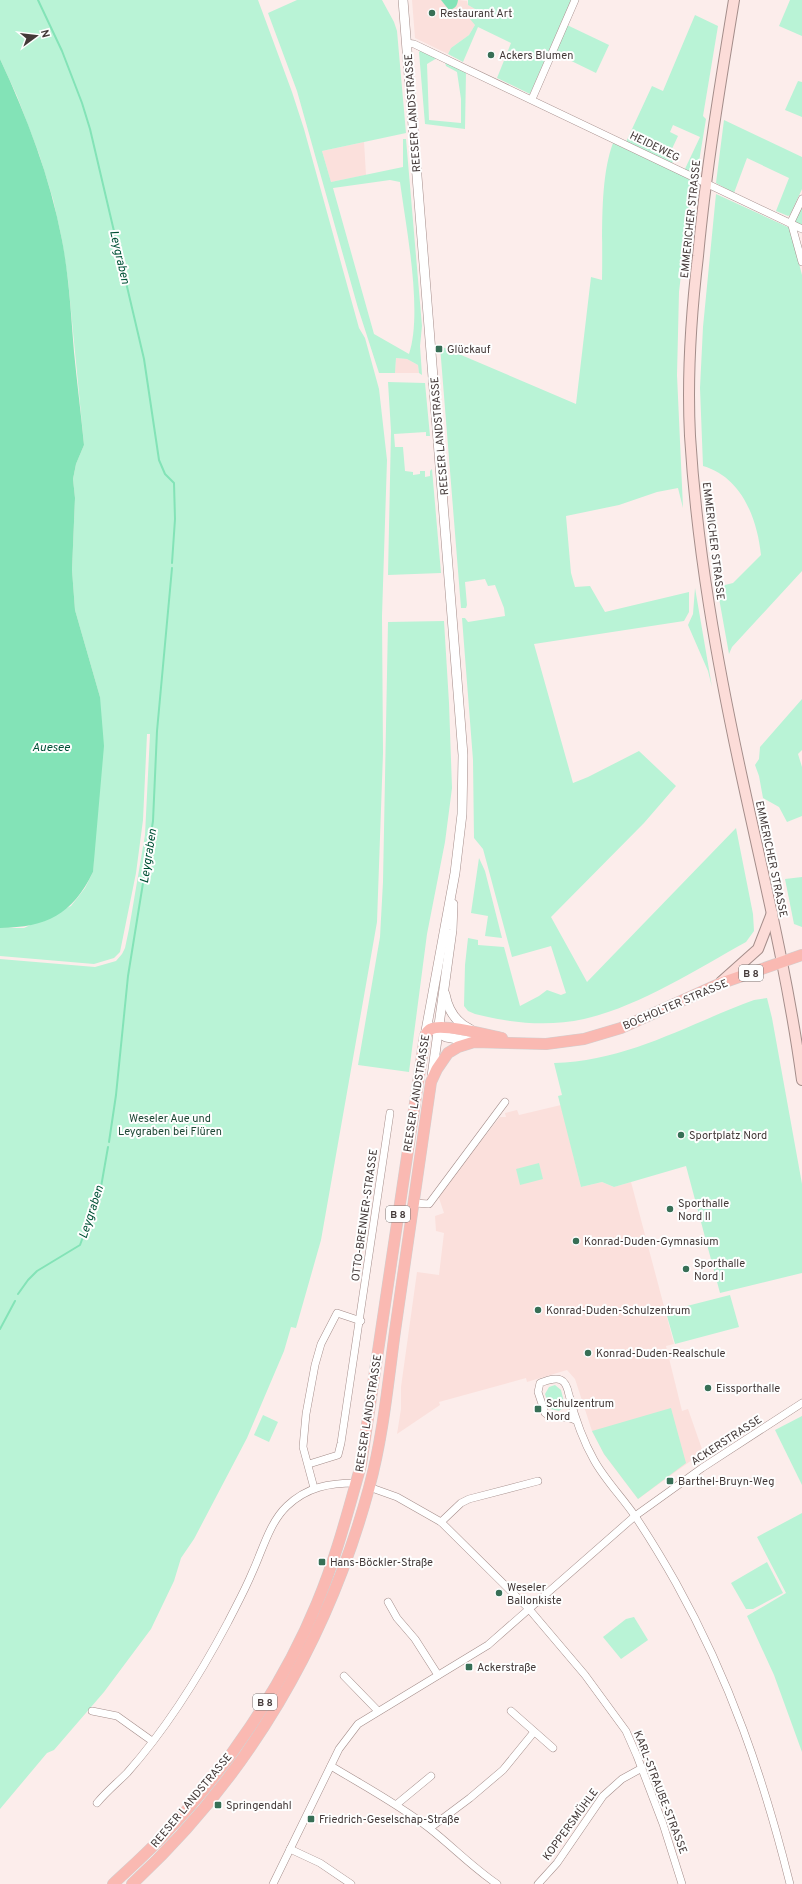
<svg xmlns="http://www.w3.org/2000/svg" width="802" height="1884" font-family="Overpass,sans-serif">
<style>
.built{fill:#fbe0dc}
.green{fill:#b9f3d6;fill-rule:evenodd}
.water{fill:#83e3b7}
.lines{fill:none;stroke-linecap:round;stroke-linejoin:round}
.stream{stroke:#83e3b7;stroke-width:2}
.minor-casing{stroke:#a48d8a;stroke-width:8}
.tertiary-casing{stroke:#a48d8a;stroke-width:10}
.secondary-casing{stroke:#a48d8a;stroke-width:12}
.primary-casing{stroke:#d2cfcf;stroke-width:12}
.minor{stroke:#fff;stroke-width:7}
.tertiary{stroke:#fff;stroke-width:9}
.secondary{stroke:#fcdcd8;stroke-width:10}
.primary{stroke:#fab9b2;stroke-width:11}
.poi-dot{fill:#376f56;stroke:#fefefe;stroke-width:1.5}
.labels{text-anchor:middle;stroke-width:4;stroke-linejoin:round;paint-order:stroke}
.shield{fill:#fefefe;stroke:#7b7473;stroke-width:1}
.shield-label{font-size:10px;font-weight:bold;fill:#433938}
.poi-label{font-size:11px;fill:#433938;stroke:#fefefe;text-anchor:start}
.street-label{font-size:11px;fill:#433938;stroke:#fefefe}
.park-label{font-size:11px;fill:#1c4634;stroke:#fefefe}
.water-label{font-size:12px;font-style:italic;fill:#005136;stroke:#fefefe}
</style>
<rect width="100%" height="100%" fill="#fcedeb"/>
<g class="built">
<polygon points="412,0 441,0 448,7 458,0 467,1 468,5 475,9 475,25 469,35 451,48 448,54 415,38"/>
<polygon points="364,142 366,175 331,182 322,151"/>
<polygon points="396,358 407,359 418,365 419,373 395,373"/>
<polygon points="561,1105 581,1187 602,1182 614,1187 631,1182 674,1344 666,1346 682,1411 688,1409 703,1452 638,1499 604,1454 592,1431 575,1379 567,1370 527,1382 526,1378 439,1402 440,1405 397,1434 401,1409 401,1387 417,1272 439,1275 444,1233 436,1231 435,1216 444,1213 438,1195 500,1117 506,1117 505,1113 517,1110 519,1115"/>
</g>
<g class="green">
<polygon points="0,0 258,0 292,92 304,129 359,328 365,338 379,389 387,460 382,616 383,753 377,922 321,1240 296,1328 291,1327 284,1351 247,1438 194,1539 181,1558 174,1581 151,1629 104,1692 54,1750 47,1753 0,1809 0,959 95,967 116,961 122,954 125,948 129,929 145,835 150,734 147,734 143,820 136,873 120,952 114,958 94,964 0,956 0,928 24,928 71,906 85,888 93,872 100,697 75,610 72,570 75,498 73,479 76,464 84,445 68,280 62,240 53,199 39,154 17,96 0,59"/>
<path d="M297 0H382L394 22 397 31 406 133 322 151 331 182 403 167V139H406L422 326 420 346 422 375 419 373 418 365 407 359 396 358 395 373H379L358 308 297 91 268 13ZM390 180 400 182C406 227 423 312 409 354L374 334 333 188Z"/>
<polygon points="468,0 571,0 530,94 497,78 511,43 478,27 463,62 448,54 451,48 469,35 475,25 470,19 475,9 468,5"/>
<polygon points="790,0 802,0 802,36 779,26"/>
<polygon points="695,15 718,26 703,116 706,119 697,174 695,175 684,171 700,137 673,125 670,132 678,136 670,153 675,156 672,164 626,142 652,86 663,91"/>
<polygon points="567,25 609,45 596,73 555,53"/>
<polygon points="421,50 437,58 427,64 429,120 461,123 461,99 457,72 446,66 445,62 466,72 465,129 425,124 419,52"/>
<polygon points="798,81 802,82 802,117 785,110"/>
<polygon points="724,120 802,157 802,189 790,215 788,216 776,211 789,178 747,158 734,193 716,183"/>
<path d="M613 143 692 180 679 292 677 375 683 508 678 488 657 492 619 505 566 516 571 573 575 587 590 586 605 612 689 592V612L684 621 534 644 573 783 588 777 639 751 676 786 644 823 551 917 587 982 736 828 753 914 754 931 746 942C697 969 638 1007 584 1019 548 1027 510 1023 475 1014L468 1011 464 1006 465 965 468 938 478 940V945L504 947 520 1006 539 996 547 990 561 995 566 993 551 946 512 957 486 860 483 849 474 838 473 760 462 618H465L468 622 505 616 504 608 495 585 488 586 485 579 465 582 467 605 466 608H461L440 346 576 404 591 277 602 280C603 240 599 180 613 143Z"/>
<path d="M716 194 790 228 802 275V571L732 647 729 654 717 587 733 583 761 555C757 517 741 477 703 466L700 388 703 327Z"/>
<polygon points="802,202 802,226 796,223 795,219"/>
<polygon points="388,382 425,383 430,436 426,436 426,432 394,434 395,447 403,447 405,471 413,472 413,475 420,474 420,471 425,471 425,477 430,476 430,471 432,469 441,573 388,575 391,431"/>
<polygon points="695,588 712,687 708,671 688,625 693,614"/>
<polygon points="444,621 449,703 452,788 445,842 427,934 409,1072 358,1065 380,937 383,882 388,622"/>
<polygon points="802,699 802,750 798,754 802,767 802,816 787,822 779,807 763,798 759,776 755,765 759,759 760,747"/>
<polygon points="479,858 485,871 502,938 485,936 488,916 471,913"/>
<polygon points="802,877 802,927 794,924 785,879"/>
<path d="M767 998 772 1018 802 1184V1273L720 1293 686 1166 614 1187 602 1182 581 1187 558 1096 562 1095 554 1063C628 1061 686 1025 754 1000Z"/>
<polygon points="539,1163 543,1179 520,1185 516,1169"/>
<polygon points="730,1295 739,1327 675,1344 667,1316 684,1312 683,1307"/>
<polygon points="555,1385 561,1390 564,1402 563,1408 559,1411 550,1409 545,1394 549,1387"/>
<polygon points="671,1408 686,1463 638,1499 604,1454 592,1431"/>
<polygon points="263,1415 278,1422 269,1442 254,1435"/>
<polygon points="802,1416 802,1485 775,1430"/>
<polygon points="802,1513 802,1752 774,1675 747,1616 786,1593 757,1537"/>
<polygon points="767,1562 783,1593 753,1609 746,1609 731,1583"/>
<polygon points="634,1617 648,1640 621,1659 603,1637 626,1619"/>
</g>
<g class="water">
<path d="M441 0H458C457 6 456 8 449 10Z"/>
<path d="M0 59C27 117 50 177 62 240 69 277 71 314 74 352 77 383 81 414 84 445L76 464 73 479 75 498 72 570 75 610 100 697 104 746 93 872C72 915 47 927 0 928Z"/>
</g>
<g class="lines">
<g class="stream">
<polyline points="38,0 62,51 82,103 90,129 144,359 159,460 165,474 174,483 175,519 172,563"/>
<polyline points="109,1142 116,1095 128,976 153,821 157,731 172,568"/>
<polyline points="18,1294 28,1280 37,1271 80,1245 101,1187 108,1147"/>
<polyline points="0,1329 15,1301"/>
</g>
<defs>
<g id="minor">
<polyline points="406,43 414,44 802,229"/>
<polyline points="532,99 575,0"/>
<polyline points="802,199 791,222 802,262"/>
<polyline points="414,1203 429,1204 505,1102"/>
<path d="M575 1420C565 1414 551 1420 545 1413L538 1392 540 1383C546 1381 555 1377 561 1380 566 1382 568 1390 569 1395 575 1418 582 1439 594 1460 605 1480 622 1497 635 1516 649 1537 663 1560 676 1583 730 1680 763 1776 790 1884"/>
<polyline points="309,1464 338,1455 341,1443 390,1113"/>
<polyline points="369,1487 397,1497 441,1522 529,1609 585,1675 626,1731 637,1756 663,1824 682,1884"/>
<polyline points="314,1488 303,1447 306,1414 315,1365 321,1344 337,1313 361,1321"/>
<polyline points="441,1522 461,1503 469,1499 538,1481"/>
<polyline points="388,1602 397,1618 415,1639 438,1675"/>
<polyline points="344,1676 378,1711"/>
<polyline points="92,1711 117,1716 152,1741"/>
<polyline points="511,1711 553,1748"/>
<path d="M331 1766C364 1786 398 1804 429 1828 452 1846 472 1867 497 1884"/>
<path d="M97 1803C106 1792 117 1783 127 1773 167 1728 200 1675 228 1622 236 1606 245 1590 252 1573 262 1552 269 1523 287 1506 307 1487 329 1483 356 1483"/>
<polyline points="397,1804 431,1776"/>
<polyline points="430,1828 470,1798 503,1770 534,1732"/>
<polyline points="290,1849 320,1863 351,1884"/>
<polyline points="273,1884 339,1749 358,1724 488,1645 635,1516 702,1468 802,1403"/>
<polyline points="538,1884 557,1863 603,1796 622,1779 642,1768"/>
</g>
<g id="tertiary">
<polyline points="403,0 463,755 462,814 455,873 425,1036"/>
<path d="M445 994C448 1010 455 1022 470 1029"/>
<polyline points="433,1030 446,1037 474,1042"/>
<polyline points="432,1076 452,930 453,904"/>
</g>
<g id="secondary">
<path d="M734 0C720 85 706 170 698 256 691 315 687 376 690 436 697 550 717 662 741 773 763 875 788 976 802 1080"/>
<polyline points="721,982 758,949 772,913"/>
</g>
<g id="primary">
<path d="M113 1884C130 1868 147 1853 163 1836 225 1771 283 1686 317 1603 336 1558 348 1511 361 1465L425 1036C426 1034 429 1030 431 1029 442 1023 488 1035 502 1038"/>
<path d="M132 1884C248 1777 328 1640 369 1488 383 1437 388 1383 395 1331 407 1248 419 1165 431 1082L437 1069 448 1053 458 1047 474 1042 546 1044 584 1039 621 1028 719 984 802 955"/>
</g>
</defs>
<use href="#minor" class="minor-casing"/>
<use href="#tertiary" class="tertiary-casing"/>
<use href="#secondary" class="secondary-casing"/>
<use href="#primary" class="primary-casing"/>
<use href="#minor" class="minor"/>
<use href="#tertiary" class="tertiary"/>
<use href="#secondary" class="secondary"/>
<use href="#primary" class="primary"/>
</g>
<g class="poi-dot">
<circle cx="432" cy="13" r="4"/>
<circle cx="491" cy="55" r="4"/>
<rect x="435" y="345" width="8" height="8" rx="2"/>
<circle cx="681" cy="1135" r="4"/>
<circle cx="670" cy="1209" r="4"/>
<circle cx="576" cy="1241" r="4"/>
<circle cx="686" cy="1269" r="4"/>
<circle cx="538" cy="1310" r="4"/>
<circle cx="588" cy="1353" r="4"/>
<circle cx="708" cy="1388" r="4"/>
<rect x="534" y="1405" width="8" height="8" rx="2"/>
<rect x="666" y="1477" width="8" height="8" rx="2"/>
<rect x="318" y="1558" width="8" height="8" rx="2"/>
<circle cx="499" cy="1593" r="4"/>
<rect x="465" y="1663" width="8" height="8" rx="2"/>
<rect x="214" y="1801" width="8" height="8" rx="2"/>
<rect x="307" y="1815" width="8" height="8" rx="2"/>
</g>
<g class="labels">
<g class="shield">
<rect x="739" y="965" width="24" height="16" rx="3"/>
<rect x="386" y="1206" width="24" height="16" rx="3"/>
<rect x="253" y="1694" width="24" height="16" rx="3"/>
</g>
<g class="shield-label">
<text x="751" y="977">B 8</text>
<text x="398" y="1218">B 8</text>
<text x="265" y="1706">B 8</text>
</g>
<g class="poi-label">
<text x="440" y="17">Restaurant Art</text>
<text x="499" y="59">Ackers Blumen</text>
<text x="447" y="353">Glückauf</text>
<text x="689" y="1139">Sportplatz Nord</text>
<text x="678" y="1207">Sporthalle<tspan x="678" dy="13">Nord II</tspan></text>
<text x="584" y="1245">Konrad-Duden-Gymnasium</text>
<text x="694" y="1267">Sporthalle<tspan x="694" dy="13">Nord I</tspan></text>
<text x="546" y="1314">Konrad-Duden-Schulzentrum</text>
<text x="596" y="1357">Konrad-Duden-Realschule</text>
<text x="716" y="1392">Eissporthalle</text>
<text x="546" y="1407">Schulzentrum<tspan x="546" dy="13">Nord</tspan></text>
<text x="678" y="1485">Barthel-Bruyn-Weg</text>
<text x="330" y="1566">Hans-Böckler-Straße</text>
<text x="507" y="1591">Weseler<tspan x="507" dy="13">Ballonkiste</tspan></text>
<text x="477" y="1671">Ackerstraße</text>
<text x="226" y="1809">Springendahl</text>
<text x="319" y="1823">Friedrich-Geselschap-Straße</text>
</g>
<g class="street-label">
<text transform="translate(412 113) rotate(-94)" y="4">REESER LANDSTRASSE</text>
<text transform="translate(655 146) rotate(26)" y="4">HEIDEWEG</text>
<text transform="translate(690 219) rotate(-84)" y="4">EMMERICHER STRASSE</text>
<text transform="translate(439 436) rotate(-95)" y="4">REESER LANDSTRASSE</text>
<text transform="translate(714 541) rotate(83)" y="4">EMMERICHER STRASSE</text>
<text transform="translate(772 859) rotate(78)" y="4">EMMERICHER STRASSE</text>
<text transform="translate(675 1004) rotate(-23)" y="4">BOCHOLTER STRASSE</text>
<text transform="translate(416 1093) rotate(-81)" y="4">REESER LANDSTRASSE</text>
<text transform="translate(364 1215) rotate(-82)" y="4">OTTO-BRENNER-STRASSE</text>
<text transform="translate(368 1413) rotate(-81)" y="4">REESER LANDSTRASSE</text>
<text transform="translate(726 1440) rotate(-33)" y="4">ACKERSTRASSE</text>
<text transform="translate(661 1792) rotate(69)" y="4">KARL-STRAUBE-STRASSE</text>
<text transform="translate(191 1800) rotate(-50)" y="4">REESER LANDSTRASSE</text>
<text transform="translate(570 1824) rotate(-54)" y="4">KOPPERSMÜHLE</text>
</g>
<g class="park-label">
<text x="170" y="1122">Weseler Aue und<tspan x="170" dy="13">Leygraben bei Flüren</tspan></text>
</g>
<g class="water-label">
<text transform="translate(120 257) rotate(77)" y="4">Leygraben</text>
<text x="51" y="751">Auesee</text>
<text transform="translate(148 856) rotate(-81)" y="4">Leygraben</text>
<text transform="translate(91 1212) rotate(-72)" y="4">Leygraben</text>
</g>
</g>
<g transform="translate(36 36) rotate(75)" stroke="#fefefe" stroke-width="3" paint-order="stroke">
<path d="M0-3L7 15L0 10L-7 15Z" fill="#433938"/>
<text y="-6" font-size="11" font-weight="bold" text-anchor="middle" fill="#433938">N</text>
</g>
</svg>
